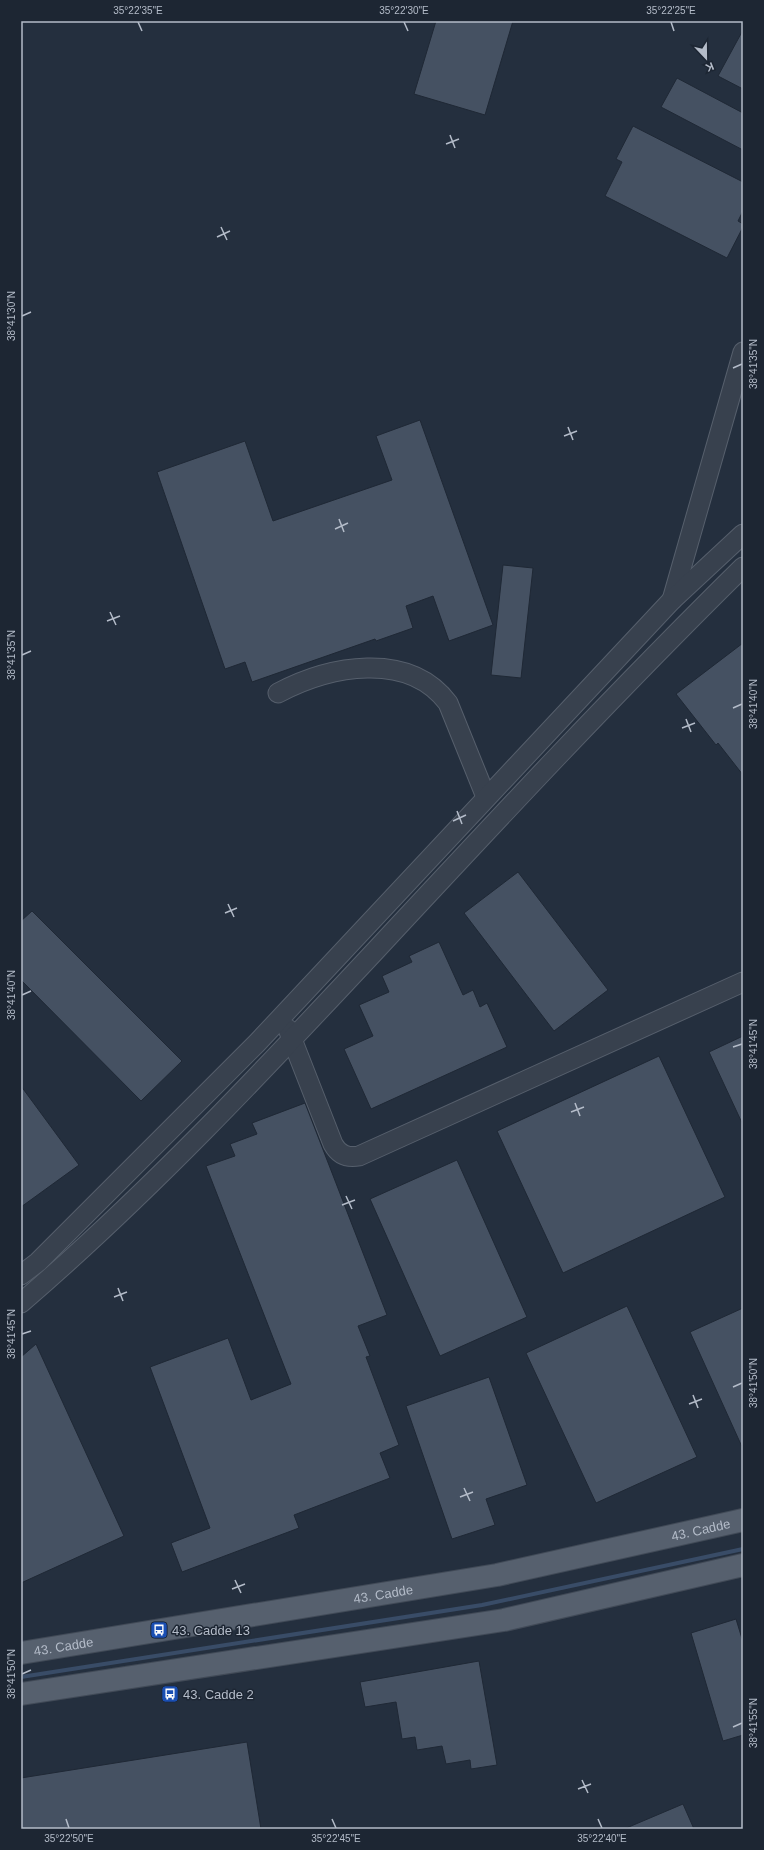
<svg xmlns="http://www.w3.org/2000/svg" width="764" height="1850" font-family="Arial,sans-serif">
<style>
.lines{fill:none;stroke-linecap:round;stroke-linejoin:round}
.stream{stroke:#394c67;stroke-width:4}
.building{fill:#455162;stroke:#1f2835}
.minor-casing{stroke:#565f6c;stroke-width:21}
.major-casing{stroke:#414a57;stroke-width:24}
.minor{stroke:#38414e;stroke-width:19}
.major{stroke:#56606e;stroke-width:22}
.ticks{fill:none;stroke:#b4bcc9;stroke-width:1.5}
.labels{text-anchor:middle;stroke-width:3;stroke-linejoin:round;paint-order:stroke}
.street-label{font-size:13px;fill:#b4bcc9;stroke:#1d2633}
.poi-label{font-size:13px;fill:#b4bcc9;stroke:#1d2633;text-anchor:start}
.neatline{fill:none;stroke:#b4bcc9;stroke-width:1.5}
.ticks-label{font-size:10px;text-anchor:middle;fill:#b4bcc9}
</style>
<rect width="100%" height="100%" fill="#242f3e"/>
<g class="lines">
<polyline class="stream" points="21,1677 482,1605 743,1549"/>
</g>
<g class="building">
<polygon points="436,21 513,21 485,115 414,94"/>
<polygon points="743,30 743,89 718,76"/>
<polygon points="677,78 743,113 743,150 661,107"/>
<polygon points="633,126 743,182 743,211 738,221 743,224 743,227 727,258 605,196 622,162 616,159"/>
<polygon points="420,420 493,625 449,641 433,596 406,606 413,628 376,641 375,639 252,682 245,662 225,669 157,472 245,441 273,521 392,480 376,436"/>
<polygon points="503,565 533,568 521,678 491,675"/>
<polygon points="743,643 743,775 718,743 716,745 676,694"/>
<polygon points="518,872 608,990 554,1031 464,913"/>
<polygon points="32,911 182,1061 141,1101 21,980 21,921"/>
<polygon points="439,942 463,995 473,990 480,1007 487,1003 507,1047 371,1109 344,1049 373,1036 359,1005 389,992 382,976 412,962 409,956"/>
<polygon points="743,1036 743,1125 709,1052"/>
<polygon points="659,1056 725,1197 563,1273 497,1131"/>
<polygon points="21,1086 79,1165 21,1207"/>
<polygon points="305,1103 387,1315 358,1326 370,1356 366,1357 399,1445 380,1453 390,1478 294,1515 299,1528 182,1572 171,1543 210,1528 150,1367 228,1338 251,1400 291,1384 206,1166 235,1156 230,1144 257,1134 252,1123"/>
<polygon points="457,1160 527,1317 440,1356 370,1199"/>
<polygon points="627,1306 697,1457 596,1503 526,1353"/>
<polygon points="743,1308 743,1449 690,1332"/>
<polygon points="36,1344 124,1536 21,1583 21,1357"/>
<polygon points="489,1377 527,1485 486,1499 495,1525 452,1539 406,1406"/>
<polygon points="736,1619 743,1642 743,1735 723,1741 691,1633"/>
<polygon points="479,1661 497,1765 471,1769 470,1760 446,1764 442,1746 417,1750 415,1737 402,1739 396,1702 365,1707 360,1682"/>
<polygon points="247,1742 261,1829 21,1829 21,1778"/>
<polygon points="683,1804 694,1829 624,1829"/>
</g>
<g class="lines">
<defs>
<g id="minor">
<polyline points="672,600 743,352"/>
<path d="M278 693C329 666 408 650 448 703L486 797"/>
<path d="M288 1029 333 1144C339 1155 348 1158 359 1156L743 982"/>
<polyline points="21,1275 38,1262 257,1043 672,600 743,534"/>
<path d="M21 1303C148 1194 263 1071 377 949 497 820 617 691 743 567"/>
</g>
<g id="major">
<path id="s1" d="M21 1653 497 1575 743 1520"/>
<polyline points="21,1694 504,1620 743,1565"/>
</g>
</defs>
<use href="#minor" class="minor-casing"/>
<use href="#major" class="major-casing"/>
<use href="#minor" class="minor"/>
<use href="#major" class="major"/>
</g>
<path class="ticks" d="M138 22 142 31M404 22 408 31M671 22 674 31M450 135 455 148M446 144 459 139M221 227 227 240M217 237 230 231M22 316 31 312M733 368 742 364M568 427 573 440M564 436 577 431M339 519 344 532M335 529 348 523M110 612 116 625M107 621 120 616M22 655 31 651M733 708 742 704M686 719 691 732M682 728 695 723M457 811 462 824M453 821 466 815M228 904 234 917M225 913 237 908M22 995 31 991M733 1047 742 1044M575 1103 580 1116M571 1112 584 1107M346 1196 352 1209M342 1205 355 1200M118 1288 123 1301M114 1297 127 1292M22 1334 31 1331M733 1387 742 1383M693 1395 698 1408M689 1404 702 1399M464 1488 470 1501M460 1497 473 1492M235 1580 241 1593M232 1589 245 1584M22 1674 31 1670M733 1727 742 1723M582 1780 588 1793M578 1789 591 1784M66 1819 69 1828M332 1819 336 1828M598 1819 602 1828"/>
<defs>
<symbol id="bus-square" viewBox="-11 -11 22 22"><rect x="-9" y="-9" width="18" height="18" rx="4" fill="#1a4fb4" stroke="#1d2633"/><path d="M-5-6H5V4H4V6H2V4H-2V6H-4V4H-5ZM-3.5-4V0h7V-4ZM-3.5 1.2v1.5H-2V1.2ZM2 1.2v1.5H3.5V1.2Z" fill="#fff"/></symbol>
</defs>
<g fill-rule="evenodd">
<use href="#bus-square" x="149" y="1620" width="20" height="20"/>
<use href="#bus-square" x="160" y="1684" width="20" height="20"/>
</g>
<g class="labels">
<g class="street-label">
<text dy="5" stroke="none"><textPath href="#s1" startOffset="691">43. Cadde</textPath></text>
<text dy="5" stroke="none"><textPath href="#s1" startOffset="367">43. Cadde</textPath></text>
<text dy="5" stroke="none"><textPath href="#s1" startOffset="43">43. Cadde</textPath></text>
</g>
<g class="poi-label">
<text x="172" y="1635">43. Cadde 13</text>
<text x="183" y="1699">43. Cadde 2</text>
</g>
</g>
<rect width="764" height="1850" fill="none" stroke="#1d2633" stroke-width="44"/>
<g transform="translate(706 58) rotate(158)" stroke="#1d2633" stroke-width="3" paint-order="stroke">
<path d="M0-3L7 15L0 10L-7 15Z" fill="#b4bcc9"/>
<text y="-6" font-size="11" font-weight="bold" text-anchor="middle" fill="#b4bcc9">K</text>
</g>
<rect x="22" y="22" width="720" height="1806" class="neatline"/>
<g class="ticks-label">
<text x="138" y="14">35°22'35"E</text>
<text x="404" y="14">35°22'30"E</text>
<text x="671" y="14">35°22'25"E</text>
<text transform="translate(11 316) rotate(-90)" y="4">38°41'30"N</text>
<text transform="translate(753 364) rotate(-90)" y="4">38°41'35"N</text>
<text transform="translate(11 655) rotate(-90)" y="4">38°41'35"N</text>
<text transform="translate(753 704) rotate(-90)" y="4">38°41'40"N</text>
<text transform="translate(11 995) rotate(-90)" y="4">38°41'40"N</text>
<text transform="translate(753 1044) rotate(-90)" y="4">38°41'45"N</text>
<text transform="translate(11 1334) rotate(-90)" y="4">38°41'45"N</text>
<text transform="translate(753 1383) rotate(-90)" y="4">38°41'50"N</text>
<text transform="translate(11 1674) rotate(-90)" y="4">38°41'50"N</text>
<text transform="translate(753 1723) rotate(-90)" y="4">38°41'55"N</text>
<text x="69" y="1842">35°22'50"E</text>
<text x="336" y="1842">35°22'45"E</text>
<text x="602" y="1842">35°22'40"E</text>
</g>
</svg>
